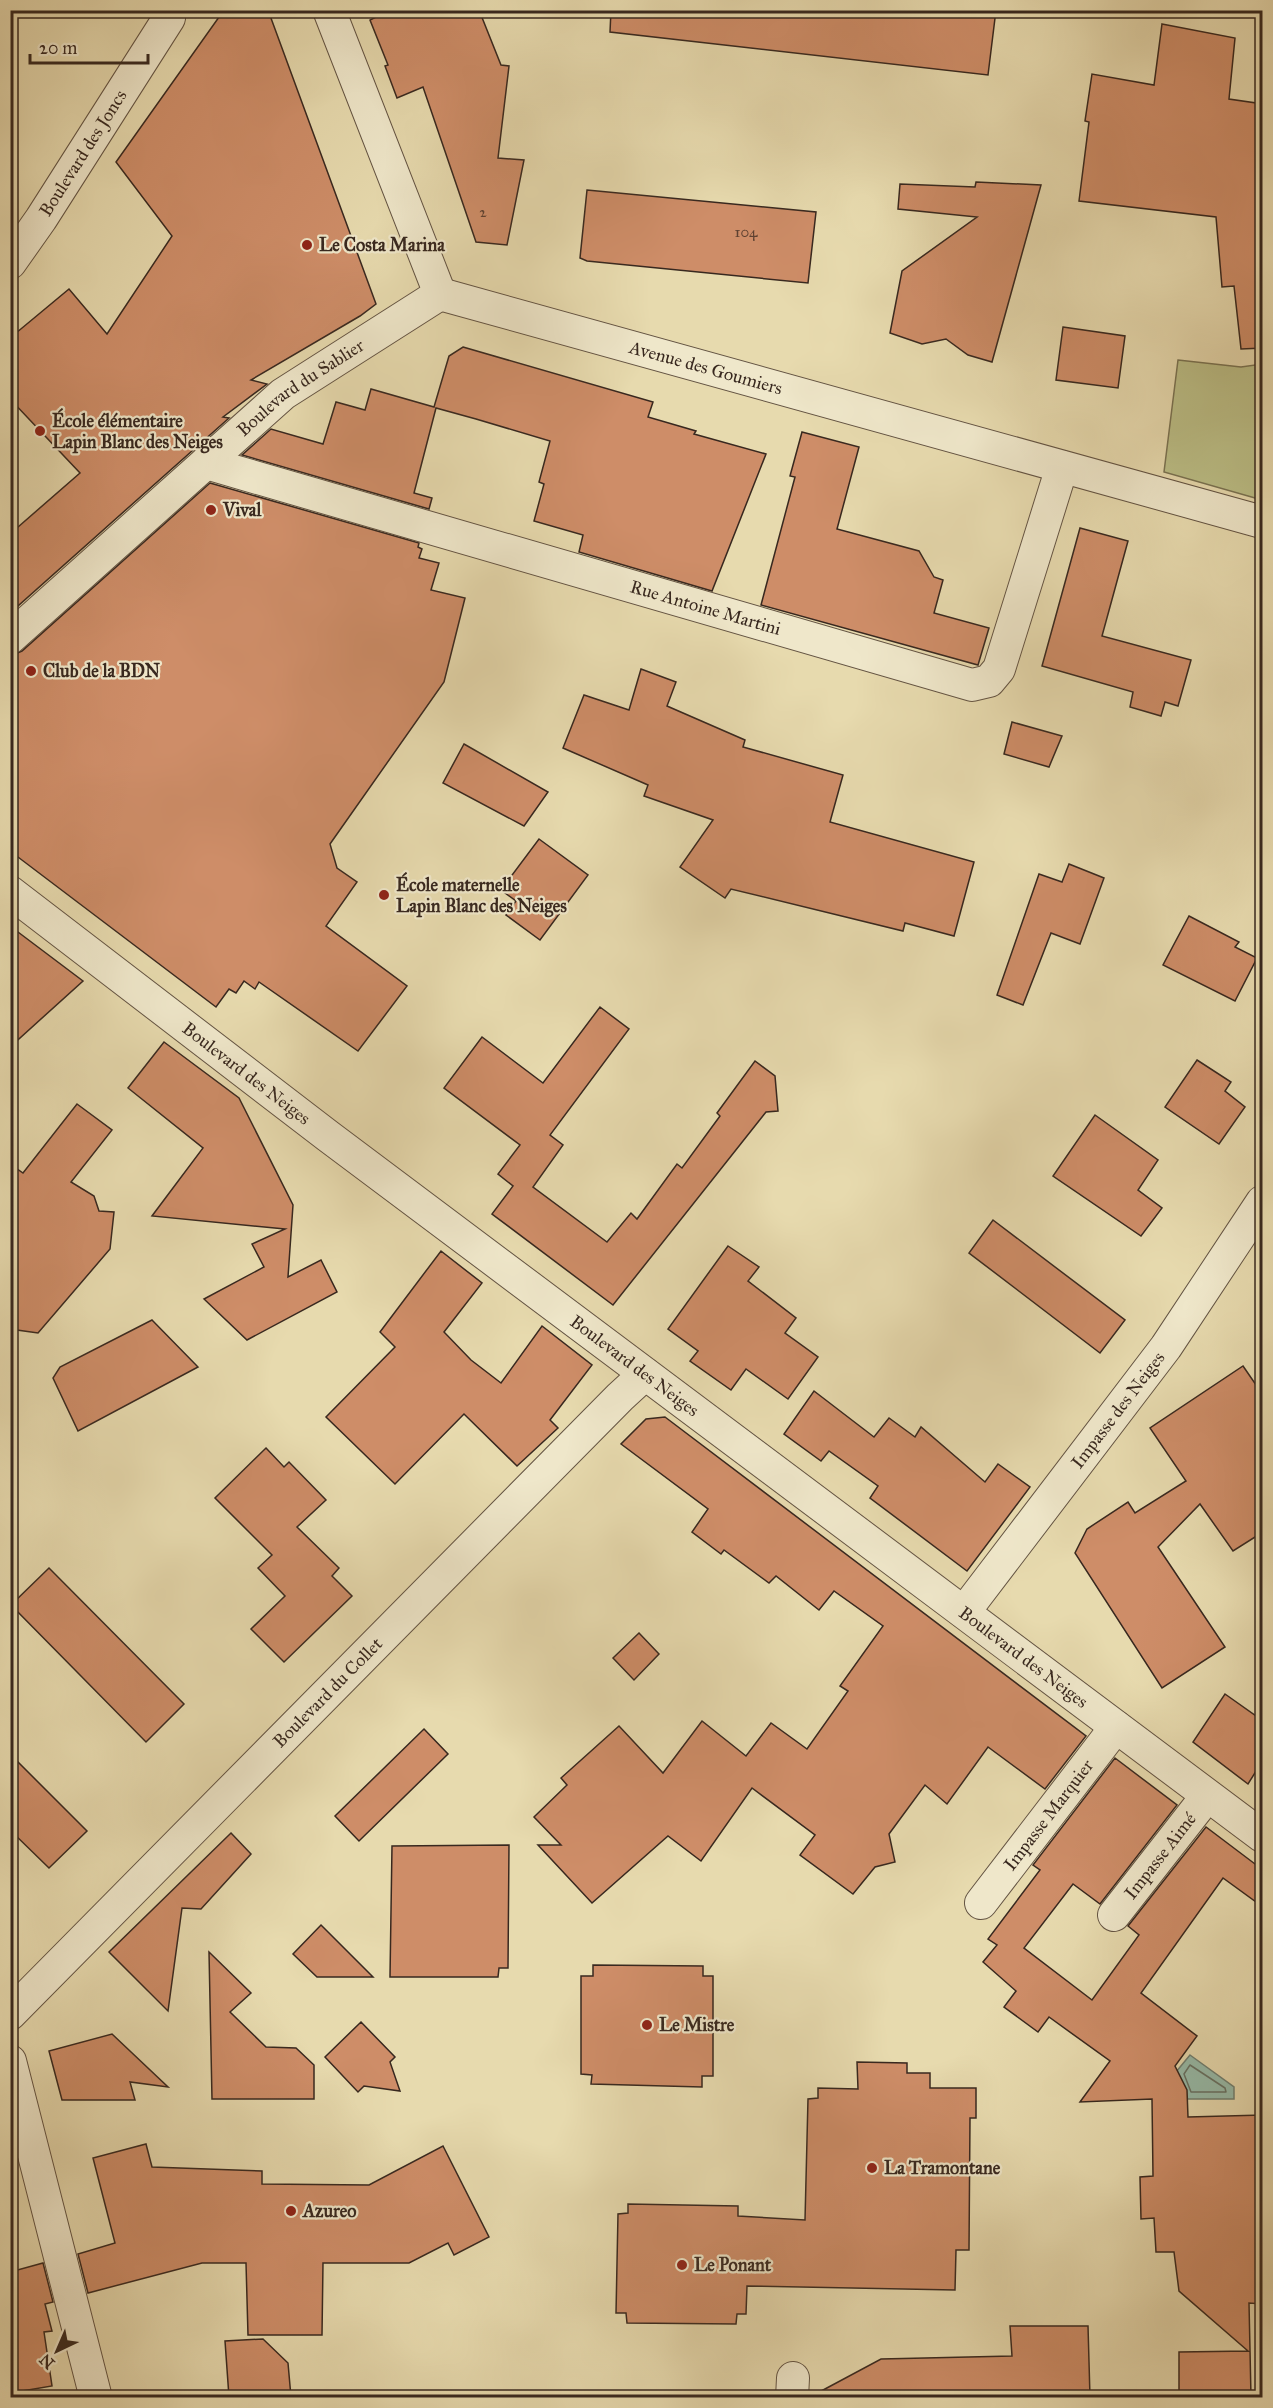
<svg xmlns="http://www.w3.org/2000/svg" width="1273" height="2408" font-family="'IM FELL Great Primer',serif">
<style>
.green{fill:#bbbe86;stroke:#7a7352;stroke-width:1.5}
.water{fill:#97bba9;stroke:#718072;stroke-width:1.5}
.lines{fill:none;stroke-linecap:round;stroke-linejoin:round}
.shore{stroke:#687264;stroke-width:1.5}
.building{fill:#ce8d68;stroke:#38281f;stroke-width:1.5}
.minor-casing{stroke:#645443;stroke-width:34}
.minor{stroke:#efe7ca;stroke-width:32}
.poi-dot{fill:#8f2418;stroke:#efe7ca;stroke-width:2}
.labels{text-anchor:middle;stroke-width:4.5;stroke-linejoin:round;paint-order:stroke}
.number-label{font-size:15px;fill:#5e4131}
.street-label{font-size:18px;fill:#38281f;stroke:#efe7ca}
.poi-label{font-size:18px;font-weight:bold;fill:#38281f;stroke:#efe7ca;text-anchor:start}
</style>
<rect width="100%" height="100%" fill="#e7daae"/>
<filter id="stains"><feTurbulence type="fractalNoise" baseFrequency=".00333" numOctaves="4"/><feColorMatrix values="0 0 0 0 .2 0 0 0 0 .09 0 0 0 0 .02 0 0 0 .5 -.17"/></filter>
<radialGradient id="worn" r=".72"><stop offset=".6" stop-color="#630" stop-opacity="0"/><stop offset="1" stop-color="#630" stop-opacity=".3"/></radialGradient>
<polygon class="green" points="1178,360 1241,367 1262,364 1262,500 1164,472"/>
<polygon class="water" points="1190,2055 1234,2087 1234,2099 1187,2099 1176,2072"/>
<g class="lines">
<polygon class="shore" points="1190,2065 1225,2088 1226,2092 1191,2092 1184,2074"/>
</g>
<g class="building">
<polygon points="224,10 268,10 376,304 360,316 251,380 267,384 223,417 229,418 10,613 10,534 80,473 10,399 10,338 69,289 107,334 172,236 116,162"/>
<polygon points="390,10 479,10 501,65 509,66 498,158 524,160 507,245 476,242 423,87 397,98 385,66 388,65 370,20"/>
<polygon points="611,10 996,10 988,75 610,32"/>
<polygon points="1162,24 1235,38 1229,99 1263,104 1263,348 1241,349 1234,286 1222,287 1216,217 1079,201 1089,122 1085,121 1092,74 1154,85"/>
<polygon points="976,182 1041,185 992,362 968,355 946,339 922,344 890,333 902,271 977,217 898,209 900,184 975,187"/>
<polygon points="587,190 816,212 808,283 587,261 580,258"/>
<polygon points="1063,327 1125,336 1118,388 1056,380"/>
<polygon points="463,347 653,402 648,417 696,431 694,434 766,454 712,591 579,552 583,535 534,521 544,484 539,482 550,441 476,419 436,408 414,493 432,498 429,509 242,455 271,429 323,444 336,402 365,410 371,389 434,407 449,356"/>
<polygon points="802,432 859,447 837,529 919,551 934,577 943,580 934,613 989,628 978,665 761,605 795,477 790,476"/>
<polygon points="210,483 419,543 418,547 422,549 419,558 439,563 431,590 465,598 444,682 330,844 337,868 357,882 326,926 407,986 358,1051 259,982 255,989 244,981 236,993 229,989 216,1007 10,851 10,656 22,651"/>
<polygon points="1080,528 1128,541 1102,636 1191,660 1178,706 1165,702 1161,716 1130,707 1133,692 1042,666"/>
<polygon points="641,669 676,682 667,706 745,740 743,747 843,775 830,822 974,862 954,936 905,923 903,931 731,889 725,898 680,867 713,820 644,796 648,785 563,748 584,695 629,710"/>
<polygon points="1012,722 1062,736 1049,767 1004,754"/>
<polygon points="464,744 548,792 524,826 443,783"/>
<polygon points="539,839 588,875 540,940 506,915 516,901 501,890"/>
<polygon points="1069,864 1104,878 1080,944 1051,933 1023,1005 997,995 1039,874 1062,882"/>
<polygon points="1189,916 1239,942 1235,947 1257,958 1235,1001 1163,965"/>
<polygon points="10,926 83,981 10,1047"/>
<polygon points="600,1007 629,1029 550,1135 563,1145 533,1187 607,1242 631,1213 637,1219 677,1164 682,1168 720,1116 717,1113 755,1061 775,1076 778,1111 766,1112 613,1305 492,1214 513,1186 498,1174 520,1145 444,1088 482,1037 543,1083"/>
<polygon points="164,1042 239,1098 293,1205 288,1277 321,1260 337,1292 247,1340 204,1299 264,1267 252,1244 285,1229 152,1216 203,1148 128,1088"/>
<polygon points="1197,1060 1231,1082 1225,1091 1245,1107 1219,1144 1165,1107"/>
<polygon points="77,1104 112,1130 71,1182 94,1196 99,1211 114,1212 110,1249 38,1333 10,1329 10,1164 23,1173"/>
<polygon points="1095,1115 1158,1160 1138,1190 1162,1208 1141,1236 1053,1176"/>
<polygon points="993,1220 1125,1320 1100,1353 969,1253"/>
<polygon points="728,1246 759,1267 748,1281 796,1318 785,1333 818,1357 788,1399 746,1369 731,1390 690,1361 698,1351 668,1329"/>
<polygon points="441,1251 482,1283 444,1332 471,1360 501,1383 542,1326 592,1365 550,1420 558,1428 517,1466 464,1414 395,1484 326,1417 395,1347 380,1332"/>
<polygon points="152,1320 198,1367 78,1431 53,1378 60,1367"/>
<polygon points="1243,1366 1263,1395 1263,1532 1233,1551 1200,1504 1158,1547 1225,1647 1162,1688 1075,1553 1087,1529 1128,1502 1135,1513 1186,1481 1150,1428"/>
<polygon points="814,1391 874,1437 889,1418 915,1437 921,1427 985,1482 998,1464 1030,1487 967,1571 870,1498 878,1486 829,1451 821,1461 784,1434"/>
<polygon points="665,1417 1086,1736 1045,1789 988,1747 947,1804 925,1785 889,1834 895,1862 875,1867 853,1894 800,1855 815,1835 752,1788 701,1861 668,1836 592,1903 538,1845 561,1845 534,1817 567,1785 561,1778 619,1726 663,1773 702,1721 746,1756 771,1723 807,1749 848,1691 840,1686 883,1626 834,1591 819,1610 776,1576 769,1583 724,1550 721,1554 692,1532 708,1509 621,1444 646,1419"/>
<polygon points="266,1448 284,1467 289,1462 326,1500 297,1527 339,1568 332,1576 352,1596 284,1662 251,1629 285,1596 258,1568 272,1555 215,1498"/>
<polygon points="49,1568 184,1704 146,1742 11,1605"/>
<polygon points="639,1633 659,1654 634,1680 613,1658"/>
<polygon points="1225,1694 1263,1721 1263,1760 1248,1784 1193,1742"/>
<polygon points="424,1729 448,1754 359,1841 335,1816"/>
<polygon points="10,1754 87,1831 49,1868 10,1830"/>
<polygon points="1115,1758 1177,1805 1100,1904 1073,1884 1024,1948 1092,2000 1139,1935 1128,1926 1206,1827 1263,1870 1263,1907 1223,1878 1141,1993 1197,2036 1175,2066 1187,2090 1188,2117 1263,2115 1263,2304 1249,2303 1251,2397 1179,2397 1179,2352 1248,2351 1179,2291 1174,2252 1156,2252 1154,2218 1141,2219 1140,2177 1153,2176 1152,2099 1080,2102 1110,2061 1049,2017 1038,2032 1004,2007 1016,1991 983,1962 997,1945 988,1939 1040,1870 1033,1865"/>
<polygon points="231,1833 251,1854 201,1909 182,1908 168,2011 109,1952"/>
<polygon points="509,1845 508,1968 499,1968 498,1977 390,1977 392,1846"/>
<polygon points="321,1925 373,1977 317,1977 293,1954"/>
<polygon points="209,1952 251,1993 230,2012 266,2047 296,2048 314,2065 314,2099 212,2099"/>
<polygon points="593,1965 703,1966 703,1976 713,1976 713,2076 702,2076 702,2087 591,2084 592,2075 581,2074 581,1976 593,1976"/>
<polygon points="361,2022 395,2057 390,2062 400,2091 364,2086 358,2092 325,2057"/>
<polygon points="112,2034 168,2087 130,2082 135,2100 62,2100 49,2051"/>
<polygon points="857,2062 907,2063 907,2073 930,2073 930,2088 976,2088 976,2118 970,2118 969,2250 956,2250 955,2290 747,2286 746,2314 737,2314 736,2324 627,2323 626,2313 616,2313 618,2214 628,2213 628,2204 738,2206 738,2216 805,2220 808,2099 818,2098 818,2088 858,2089"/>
<polygon points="146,2144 152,2167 262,2171 262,2184 369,2185 443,2146 489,2237 454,2255 448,2243 409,2263 323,2263 322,2335 248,2335 246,2263 202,2263 88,2293 78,2254 115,2243 93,2158"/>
<polygon points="43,2263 53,2302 45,2304 52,2331 44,2332 52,2386 10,2393 10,2272"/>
<polygon points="1010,2326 1088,2326 1090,2397 810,2397 881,2359 1012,2356"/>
<polygon points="263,2339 288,2363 291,2397 229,2397 225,2341"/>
</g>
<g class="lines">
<defs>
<g id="minor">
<polyline points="329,10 440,294"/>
<path id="s1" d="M10 263 41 219 169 18 170 10"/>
<path id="s2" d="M440 294 1262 522"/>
<path id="s3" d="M206 463 972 685 989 681 999 669 1062 467"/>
<path id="s4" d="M10 638 283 394 440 294"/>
<path id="s5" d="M10 892 328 1136 1262 1836"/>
<path id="s6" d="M964 1612 1166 1347 1262 1202"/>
<path id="s7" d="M981 1903 1116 1727"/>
<path id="s8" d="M1114 1915 1207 1796"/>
<path id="s9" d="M10 2014 620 1397 645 1374"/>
<polyline points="10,2061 96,2398"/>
<polyline points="792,2398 793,2378"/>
</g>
</defs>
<use href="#minor" class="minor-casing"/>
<use href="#minor" class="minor"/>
</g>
<g class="poi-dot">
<circle cx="307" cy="245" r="6"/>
<circle cx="40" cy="431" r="6"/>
<circle cx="211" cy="510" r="6"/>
<circle cx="31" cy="671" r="6"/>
<circle cx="384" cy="895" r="6"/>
<circle cx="647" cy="2025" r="6"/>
<circle cx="872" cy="2168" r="6"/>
<circle cx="291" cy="2211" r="6"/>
<circle cx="682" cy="2265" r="6"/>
</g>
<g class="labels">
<g class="number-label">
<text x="483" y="217">2</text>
<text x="746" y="237">104</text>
</g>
<g class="street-label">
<text dy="6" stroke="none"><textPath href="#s1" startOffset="132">Boulevard des Joncs</textPath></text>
<text dy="6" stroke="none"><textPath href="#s2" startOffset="276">Avenue des Goumiers</textPath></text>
<text dy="6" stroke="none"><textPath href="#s4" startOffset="384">Boulevard du Sablier</textPath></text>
<text dy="6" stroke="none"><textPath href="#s3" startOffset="520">Rue Antoine Martini</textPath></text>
<text dy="6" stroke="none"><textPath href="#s5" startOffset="298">Boulevard des Neiges</textPath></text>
<text dy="6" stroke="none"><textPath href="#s5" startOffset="784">Boulevard des Neiges</textPath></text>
<text dy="6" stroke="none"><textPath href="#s6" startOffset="254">Impasse des Neiges</textPath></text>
<text dy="6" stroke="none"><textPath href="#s5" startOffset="1270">Boulevard des Neiges</textPath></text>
<text dy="6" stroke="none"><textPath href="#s9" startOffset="452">Boulevard du Collet</textPath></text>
<text dy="6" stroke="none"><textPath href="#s7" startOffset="111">Impasse Marquier</textPath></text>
<text dy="6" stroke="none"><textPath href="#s8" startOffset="75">Impasse Aimé</textPath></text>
</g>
<g class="poi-label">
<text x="319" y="251">Le Costa Marina</text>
<text x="52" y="427">École élémentaire<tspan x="52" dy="21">Lapin Blanc des Neiges</tspan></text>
<text x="223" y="516">Vival</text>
<text x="43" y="677">Club de la BDN</text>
<text x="396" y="891">École maternelle<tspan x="396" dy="21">Lapin Blanc des Neiges</tspan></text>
<text x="659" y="2031">Le Mistre</text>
<text x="884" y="2174">La Tramontane</text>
<text x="303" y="2217">Azureo</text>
<text x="694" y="2271">Le Ponant</text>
</g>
</g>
<rect width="1273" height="2408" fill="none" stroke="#e7daae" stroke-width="36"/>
<rect x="12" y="12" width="1249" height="2384" fill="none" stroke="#38281f" stroke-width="3"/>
<rect x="18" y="18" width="1237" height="2372" fill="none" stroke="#38281f" stroke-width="1.5"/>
<g transform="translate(57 2351) rotate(224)" stroke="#efe7ca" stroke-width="4.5" paint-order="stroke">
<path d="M0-4.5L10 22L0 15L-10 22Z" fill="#38281f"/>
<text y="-9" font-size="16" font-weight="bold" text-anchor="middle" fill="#38281f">N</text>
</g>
<path d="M30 54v9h118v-9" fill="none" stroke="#38281f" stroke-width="3"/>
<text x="39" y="54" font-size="18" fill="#38281f" stroke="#efe7ca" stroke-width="4.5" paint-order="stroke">20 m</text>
<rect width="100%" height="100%" filter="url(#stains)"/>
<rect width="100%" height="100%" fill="url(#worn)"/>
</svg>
